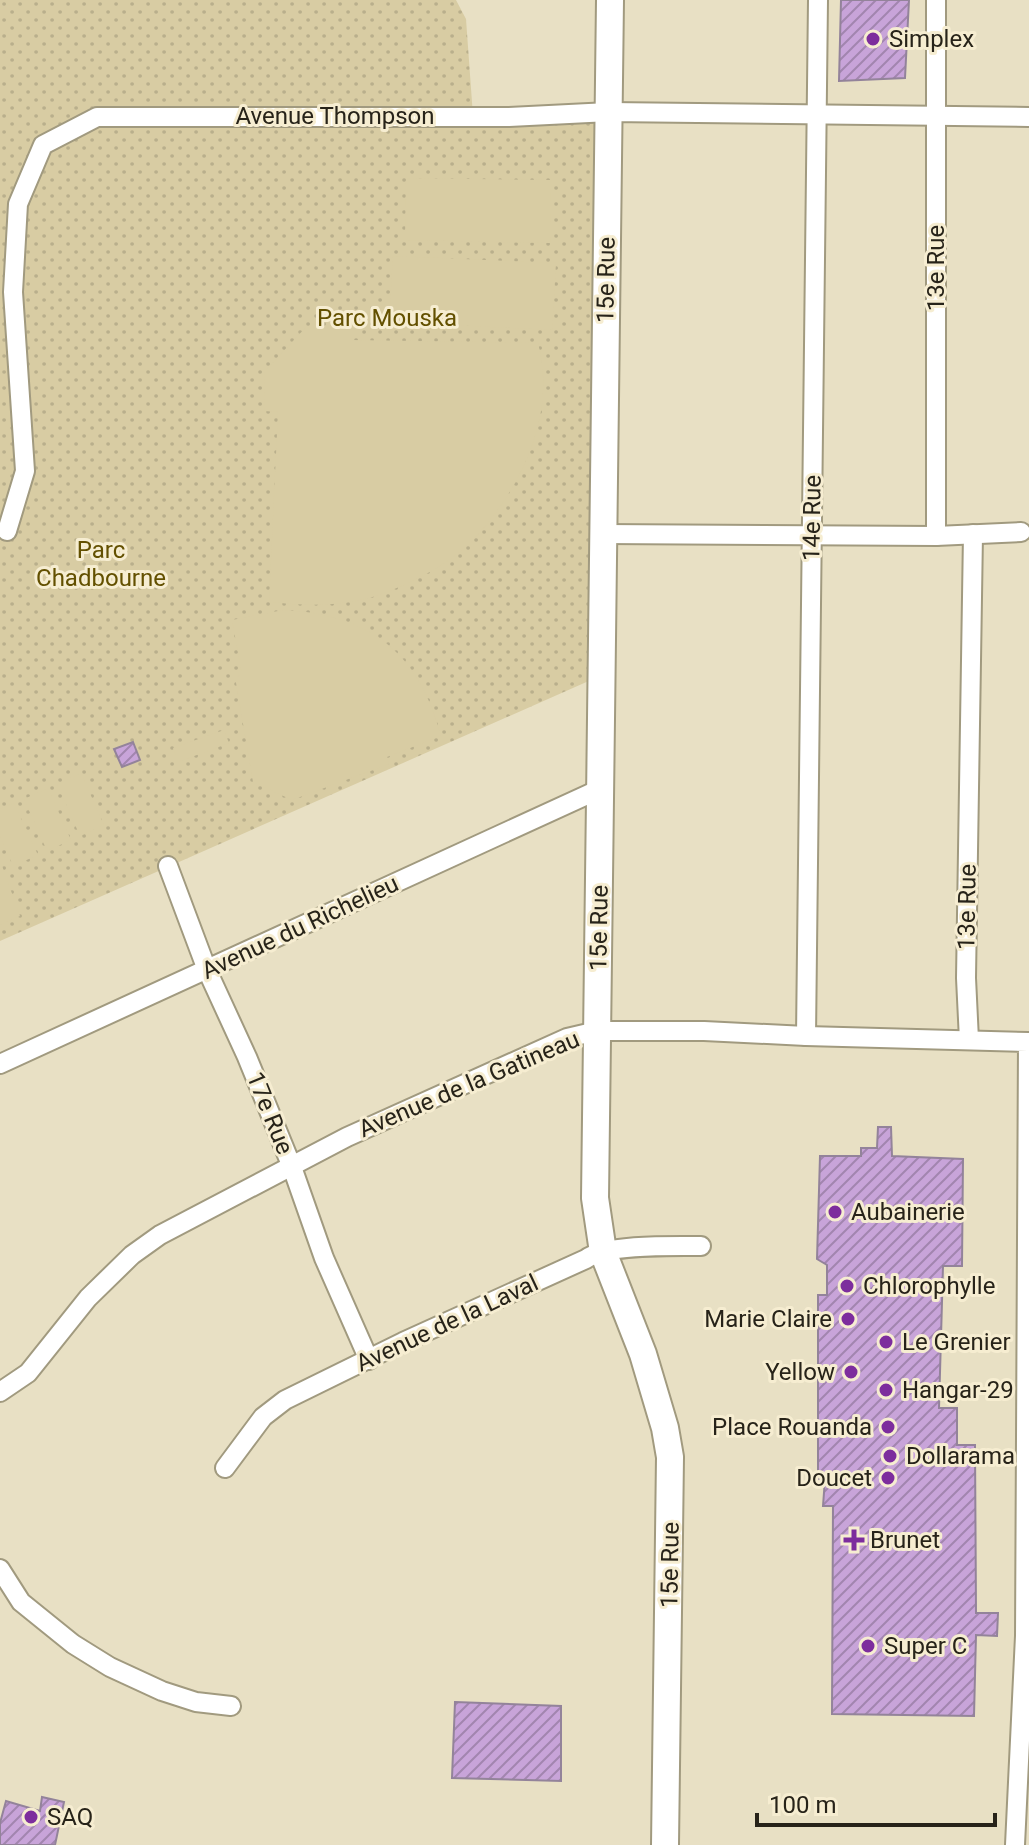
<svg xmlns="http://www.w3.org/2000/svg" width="1029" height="1845" font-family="Roboto,sans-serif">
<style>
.park{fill:url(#park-dots)}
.pitch{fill:#d8cca3}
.building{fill:url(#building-hatch);stroke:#93839a;stroke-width:2}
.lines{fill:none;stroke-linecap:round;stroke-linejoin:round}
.street-casing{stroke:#a19a7f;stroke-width:22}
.secondary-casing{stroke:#a19a7f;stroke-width:30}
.street{stroke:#fff;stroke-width:18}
.secondary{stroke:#fff;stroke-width:26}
.poi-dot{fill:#7d2d9d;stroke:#f6edd1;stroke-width:3}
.labels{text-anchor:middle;stroke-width:6;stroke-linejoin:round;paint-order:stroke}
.poi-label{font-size:24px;fill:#272319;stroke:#f6edd1;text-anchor:start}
.street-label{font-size:24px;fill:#272319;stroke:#f6edd1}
.park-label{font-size:24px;fill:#635000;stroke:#f6edd1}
</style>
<defs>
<pattern id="park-dots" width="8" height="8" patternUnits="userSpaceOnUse" patternTransform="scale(2)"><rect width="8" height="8" fill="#d8cca3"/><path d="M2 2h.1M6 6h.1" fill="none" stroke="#b9af8c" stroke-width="1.8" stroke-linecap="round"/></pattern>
<pattern id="building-hatch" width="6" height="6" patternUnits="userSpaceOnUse" patternTransform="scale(2)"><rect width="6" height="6" fill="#c8a4d9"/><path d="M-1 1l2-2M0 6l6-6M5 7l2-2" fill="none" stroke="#a285af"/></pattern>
</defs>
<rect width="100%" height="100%" fill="#e8e0c4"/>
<polygon class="park" points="0,0 456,0 466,19 473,116 608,112 600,676 0,941"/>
<g class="pitch">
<polygon points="406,178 551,180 550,243 405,240"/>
<polygon points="393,256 556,263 552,330 389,322"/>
<path d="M307 326H352V340L538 343C557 414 522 487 474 539 450 564 412 583 379 595 343 607 306 606 269 602L278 412 264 411 265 371Z"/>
<path d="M283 610C369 614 419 652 441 736L387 757 389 764 292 800 253 782 235 677 242 675 232 620Z"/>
<polygon points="224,730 229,743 178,762 173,748"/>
<polygon points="81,773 104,825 80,836 57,784"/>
<polygon points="48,788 71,840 47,851 24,799"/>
<polygon points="14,803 38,855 13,866 0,836 0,809"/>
<polygon points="0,860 20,916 0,925"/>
</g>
<g class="building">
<polygon points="841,0 909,0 905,78 839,81"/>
<polygon points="133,742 140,760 122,767 114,749"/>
<polygon points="878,1127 891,1127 892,1156 963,1159 962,1266 943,1266 939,1408 957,1408 957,1445 975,1445 976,1613 998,1613 997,1636 976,1635 974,1716 832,1714 833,1506 823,1506 825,1479 818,1479 818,1295 827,1295 827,1265 817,1259 820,1156 861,1156 861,1148 877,1148"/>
<polygon points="455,1702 561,1706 561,1781 452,1778"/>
<polygon points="42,1797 64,1802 55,1845 0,1845 0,1823 6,1801 40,1811"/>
</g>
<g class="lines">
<defs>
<g id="street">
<polyline points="7,531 25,471 13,292 18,204 43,145 97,117 509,117 609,112 1029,117"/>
<polyline points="602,534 936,536 1021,532"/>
<polyline points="936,536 936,0"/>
<polyline points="168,866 207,970 247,1057 292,1167 324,1258 369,1360"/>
<polyline points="806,1036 818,0"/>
<polyline points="969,1040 966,978 973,534"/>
<polyline points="0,1064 600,789"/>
<polyline points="0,1392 28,1373 88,1298 132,1255 160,1235 347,1137 567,1038 597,1031 704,1031 806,1036 1028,1042 1025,1636 1015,1845"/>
<path d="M225 1468 263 1417 285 1400 403 1342 586 1259C606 1244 674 1246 701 1246"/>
<polyline points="0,1569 21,1602 73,1644 110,1667 162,1691 196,1702 231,1706"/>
</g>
<polyline id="secondary" points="610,0 595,1198 603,1252 643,1354 665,1428 670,1457 665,1845"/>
</defs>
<use href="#street" class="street-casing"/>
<use href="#secondary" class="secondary-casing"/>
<use href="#street" class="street"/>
<use href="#secondary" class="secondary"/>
</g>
<g class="poi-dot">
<circle cx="873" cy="39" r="8"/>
<circle cx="835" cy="1212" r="8"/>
<circle cx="847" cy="1286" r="8"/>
<circle cx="848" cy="1319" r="8"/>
<circle cx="886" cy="1342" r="8"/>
<circle cx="851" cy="1372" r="8"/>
<circle cx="886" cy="1390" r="8"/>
<circle cx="888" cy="1427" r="8"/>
<circle cx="890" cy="1456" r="8"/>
<circle cx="888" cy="1478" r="8"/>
<path d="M850 1528h8v8h8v8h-8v8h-8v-8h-8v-8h8z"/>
<circle cx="868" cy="1646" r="8"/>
<circle cx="31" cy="1817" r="8"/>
</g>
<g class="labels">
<g class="poi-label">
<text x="889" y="47">Simplex</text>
<text x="851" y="1220">Aubainerie</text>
<text x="863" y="1294">Chlorophylle</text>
<text x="832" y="1327" text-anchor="end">Marie Claire</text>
<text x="902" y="1350">Le Grenier</text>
<text x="835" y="1380" text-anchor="end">Yellow</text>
<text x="902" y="1398">Hangar-29</text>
<text x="872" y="1435" text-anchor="end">Place Rouanda</text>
<text x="906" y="1464">Dollarama</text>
<text x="872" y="1486" text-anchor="end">Doucet</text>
<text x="870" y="1548">Brunet</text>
<text x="884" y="1654">Super C</text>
<text x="47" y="1825">SAQ</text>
</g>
<g class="street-label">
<text x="335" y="124">Avenue Thompson</text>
<text transform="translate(936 268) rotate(-90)" y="8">13e Rue</text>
<text transform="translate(606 280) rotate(-89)" y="8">15e Rue</text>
<text transform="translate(812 518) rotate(-89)" y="8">14e Rue</text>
<text transform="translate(967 907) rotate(-89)" y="8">13e Rue</text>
<text transform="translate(300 927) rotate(-25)" y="8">Avenue du Richelieu</text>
<text transform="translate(599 928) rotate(-89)" y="8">15e Rue</text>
<text transform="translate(469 1084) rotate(-23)" y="8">Avenue de la Gatineau</text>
<text transform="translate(270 1113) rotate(68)" y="8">17e Rue</text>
<text transform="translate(447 1323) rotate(-25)" y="8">Avenue de la Laval</text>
<text transform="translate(670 1565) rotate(-89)" y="8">15e Rue</text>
</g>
<g class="park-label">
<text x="387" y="326">Parc Mouska</text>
<text x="101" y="558">Parc<tspan x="101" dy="28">Chadbourne</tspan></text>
</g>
</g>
<path d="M757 1813v12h238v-12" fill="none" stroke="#272319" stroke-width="4"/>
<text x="769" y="1813" font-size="24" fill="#272319" stroke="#f6edd1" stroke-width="6" paint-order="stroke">100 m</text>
</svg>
